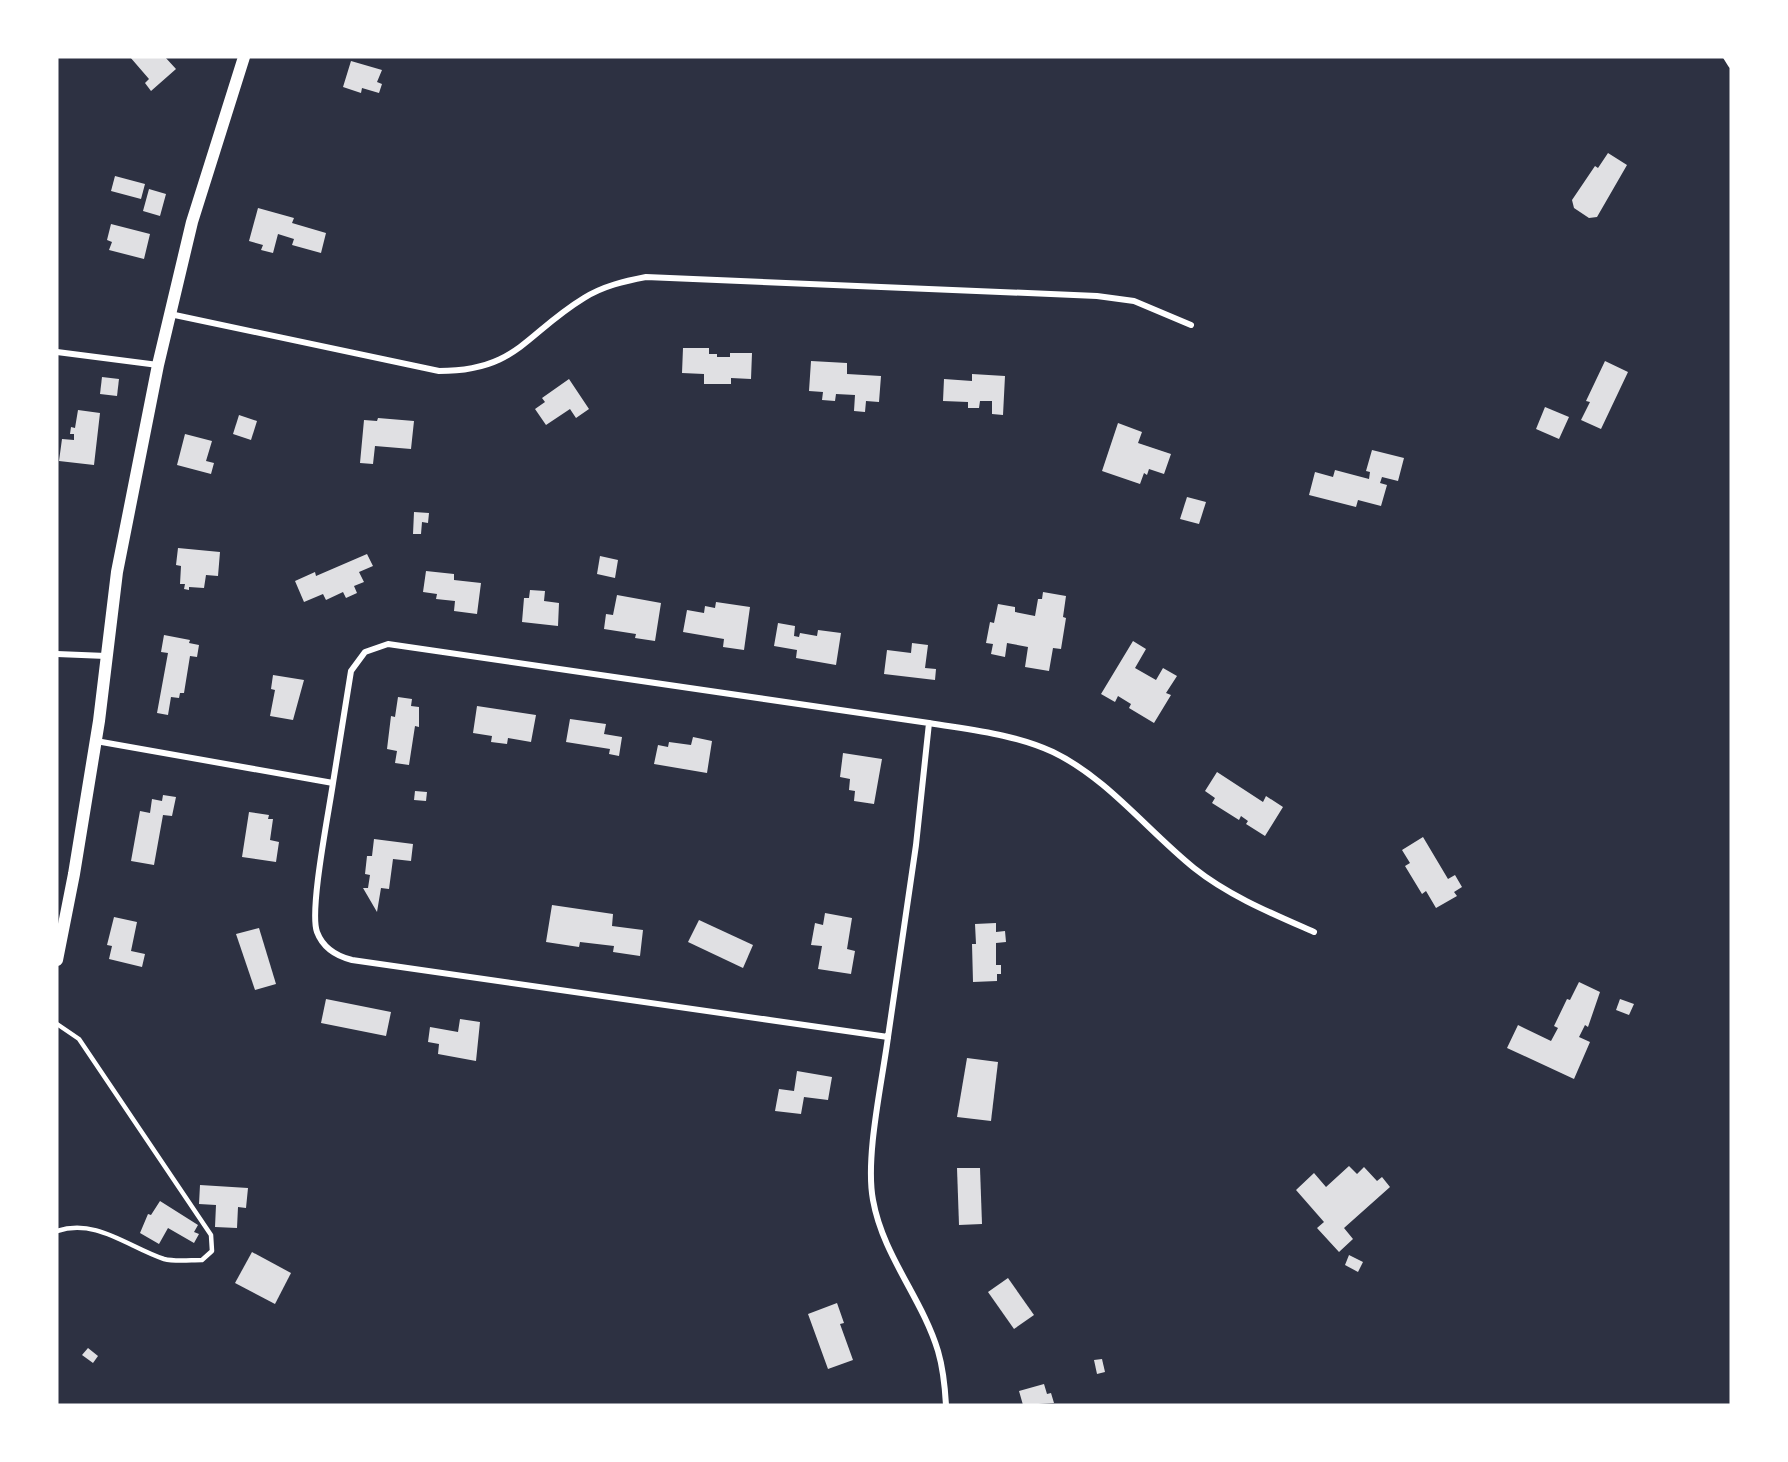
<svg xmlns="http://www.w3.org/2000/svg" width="1788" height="1462" font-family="'PT Sans Narrow',sans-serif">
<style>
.building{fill:#e0e0e3}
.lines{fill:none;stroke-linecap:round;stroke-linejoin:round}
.service{stroke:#fff;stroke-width:4.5}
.minor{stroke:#fff;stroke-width:6}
.secondary{stroke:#fff;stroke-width:12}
</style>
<rect width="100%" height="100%" fill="#2d3142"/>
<g class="building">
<polygon points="130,57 165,57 176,69 151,91 145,83 149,79"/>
<polygon points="351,61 382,70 377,82 382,84 379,93 362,88 361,93 343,87"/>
<polygon points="1608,153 1627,165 1597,217 1589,218 1574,208 1572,200 1595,166 1598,168"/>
<polygon points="115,176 145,184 141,199 111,191"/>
<polygon points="149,189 166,194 160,216 143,211"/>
<polygon points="258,208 294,218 292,223 326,233 321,253 292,245 294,239 278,234 273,253 261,250 263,245 249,241"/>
<polygon points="111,224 150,234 144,259 109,250 112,242 107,240"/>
<polygon points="683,348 709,348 709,354 717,354 717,357 730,357 730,353 752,353 751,379 731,378 731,384 704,384 704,374 682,373"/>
<polygon points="811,361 847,363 847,374 881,376 879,402 866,401 865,412 854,411 855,395 836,394 835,401 822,400 823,392 809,391"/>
<polygon points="1605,361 1628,372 1601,429 1581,420 1590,402 1586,401"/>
<polygon points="972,374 1005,376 1003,415 992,414 992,401 980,401 979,408 968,408 968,402 943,401 944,379 972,381"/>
<polygon points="102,377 119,379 117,396 100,394"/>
<polygon points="569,379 589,409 576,418 570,409 546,425 535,409 545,402 542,398"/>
<polygon points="1545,407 1569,417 1559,439 1536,429"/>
<polygon points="78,410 100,413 94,465 59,461 62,439 74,440 74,434 70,434 71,427 75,428"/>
<polygon points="239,415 257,421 251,440 233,434"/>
<polygon points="378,418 414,421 411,449 375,446 373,464 360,463 364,420 377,421"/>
<polygon points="1118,423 1142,432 1138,443 1171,454 1164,474 1149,469 1147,475 1144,473 1140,484 1102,471"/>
<polygon points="185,434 212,441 206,461 214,463 211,474 177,465"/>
<polygon points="1372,450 1404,458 1398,481 1382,477 1380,483 1387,485 1381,506 1358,500 1356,507 1309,495 1315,472 1333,477 1335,470 1369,479 1370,472 1366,471"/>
<polygon points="1187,497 1206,502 1199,524 1180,519"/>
<polygon points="414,512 429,513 428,523 422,522 421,534 413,534"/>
<polygon points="178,548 220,552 218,576 206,575 204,588 189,587 189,590 184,589 185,584 180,584 181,566 176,565"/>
<polygon points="367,554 373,566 359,572 364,582 354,586 357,593 346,598 343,592 326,600 323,594 304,602 295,581 315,572 316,576"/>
<polygon points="600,556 618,560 615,578 597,574"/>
<polygon points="426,571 454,574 454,580 481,583 477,614 454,611 455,601 436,599 437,594 423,592"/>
<polygon points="530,590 545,591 544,601 559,603 558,626 522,622 524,598 529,598"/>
<polygon points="1043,592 1066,596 1063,617 1066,618 1061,649 1053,648 1049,671 1025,667 1028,647 1007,643 1005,657 991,654 993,644 986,643 990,622 994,623 998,604 1015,607 1015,612 1035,616 1038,599 1042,599"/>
<polygon points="617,595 661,603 655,641 635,638 636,634 604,629 606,614 613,615"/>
<polygon points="716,602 750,607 744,650 723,647 724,639 683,632 687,610 704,613 705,606 715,608"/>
<polygon points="778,623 795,626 794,636 799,637 800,633 817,636 818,630 841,633 836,665 796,658 797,650 774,646"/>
<polygon points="164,635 190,640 189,643 199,645 197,657 190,656 184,693 180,693 179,698 171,697 168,715 157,713 168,653 161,652"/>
<polygon points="1133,641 1146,649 1135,668 1156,680 1163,668 1177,676 1166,693 1171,695 1154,723 1129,708 1131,704 1118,696 1115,702 1101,694"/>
<polygon points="912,643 928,645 925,668 936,669 935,680 884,674 887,650 911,653"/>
<polygon points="273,675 304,680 293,720 270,716 275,690 271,689"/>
<polygon points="398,697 412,699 411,706 419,707 419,727 415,726 409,765 395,763 397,751 387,749 391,716 395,717"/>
<polygon points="477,706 536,715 531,742 508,738 507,744 491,742 492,736 473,733"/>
<polygon points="570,719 606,724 604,734 622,737 619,756 609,754 610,749 566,742"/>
<polygon points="693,737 712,741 707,773 654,764 658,745 668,747 669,742 691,745"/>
<polygon points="843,753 882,759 874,804 854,801 855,791 849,790 850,779 840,777"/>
<polygon points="1217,772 1263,802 1266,796 1283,807 1265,836 1246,824 1248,821 1241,816 1239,820 1212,803 1215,798 1205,791"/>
<polygon points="415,791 427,792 426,801 414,800"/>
<polygon points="163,795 176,797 172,816 163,815 154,865 131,861 140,811 150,813 152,799 162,801"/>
<polygon points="249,812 269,815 268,819 273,819 270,840 279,842 276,862 242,857"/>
<polygon points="1423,837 1448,879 1455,875 1462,887 1454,892 1457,896 1436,908 1426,891 1422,894 1405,866 1410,863 1402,850"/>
<polygon points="374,839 413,844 411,861 393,859 389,889 381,888 377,912 363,888 368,888 370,875 365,874 367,856 372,856"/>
<polygon points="552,905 613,914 612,926 643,930 640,956 613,952 614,946 580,942 579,947 546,942"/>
<polygon points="825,913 852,918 847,949 855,951 851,974 818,969 822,946 811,945 815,923 823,925"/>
<polygon points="114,917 137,922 131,951 145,954 142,967 109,959 112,946 107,945"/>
<polygon points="699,920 753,945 743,968 688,942"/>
<polygon points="996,923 996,932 1005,931 1006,942 996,943 996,965 1001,965 1001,974 997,974 997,981 973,982 972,944 976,944 975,924"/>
<polygon points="259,928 276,984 255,990 236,934"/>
<polygon points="1579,982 1600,992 1588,1027 1585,1025 1579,1037 1590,1042 1574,1079 1507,1048 1518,1025 1551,1041 1558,1028 1554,1026 1567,999 1570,1000"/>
<polygon points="326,999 391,1012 386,1036 321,1023"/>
<polygon points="1620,999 1634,1004 1629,1015 1616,1010"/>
<polygon points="460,1019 480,1022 476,1061 438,1054 439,1044 428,1042 430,1027 458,1032"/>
<polygon points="967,1058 998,1062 991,1121 957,1117"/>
<polygon points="797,1071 832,1077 828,1100 804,1097 801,1114 775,1111 779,1089 794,1091"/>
<polygon points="1349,1166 1357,1174 1364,1167 1377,1181 1382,1177 1390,1187 1344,1228 1353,1239 1339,1252 1317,1228 1324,1222 1296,1190 1314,1173 1326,1187"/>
<polygon points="957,1168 980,1168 982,1224 959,1225"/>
<polygon points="200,1185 248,1188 246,1208 238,1207 237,1228 215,1227 216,1205 199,1204"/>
<polygon points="160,1201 198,1225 194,1232 199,1234 194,1243 168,1228 159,1244 140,1233 148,1214 151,1215"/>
<polygon points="252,1252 291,1273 275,1304 235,1283"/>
<polygon points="1349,1255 1363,1262 1358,1272 1345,1265"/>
<polygon points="1008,1278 1034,1315 1014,1329 988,1292"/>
<polygon points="837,1303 844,1323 840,1324 853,1360 828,1369 808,1314"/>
<polygon points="88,1348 98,1356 93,1363 82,1355"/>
<polygon points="1102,1359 1105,1372 1097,1374 1094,1360"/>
<polygon points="1044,1384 1047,1394 1051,1393 1054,1403 1023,1405 1019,1391"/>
</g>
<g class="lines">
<path class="service" d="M57 1024 79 1039 211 1235 212 1251 202 1260C190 1260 175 1262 164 1259 128 1247 96 1218 57 1231"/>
<g class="minor">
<polyline points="1726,57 1731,65"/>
<path d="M170 314 439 371C517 371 525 334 584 298 603 286 625 281 646 277L1097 296 1134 301 1191 325"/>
<polyline points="57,352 158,365"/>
<polyline points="57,654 106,656"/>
<path d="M929 723C971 730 1014 734 1053 752 1107 778 1147 830 1194 868 1229 896 1273 914 1314 932"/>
<path d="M96 741 333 783 351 671 365 652 388 644 929 723 916 845 888 1037 352 960C336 956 323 948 317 932 309 911 329 811 333 783"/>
<path d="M888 1037C882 1083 865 1157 873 1200 883 1256 922 1298 938 1351 943 1368 945 1387 946 1405"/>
</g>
<polyline class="secondary" points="57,960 74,874 99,721 117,572 158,365 192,222 244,57"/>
</g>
<rect width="1788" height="1462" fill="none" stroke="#ffffff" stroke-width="117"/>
</svg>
